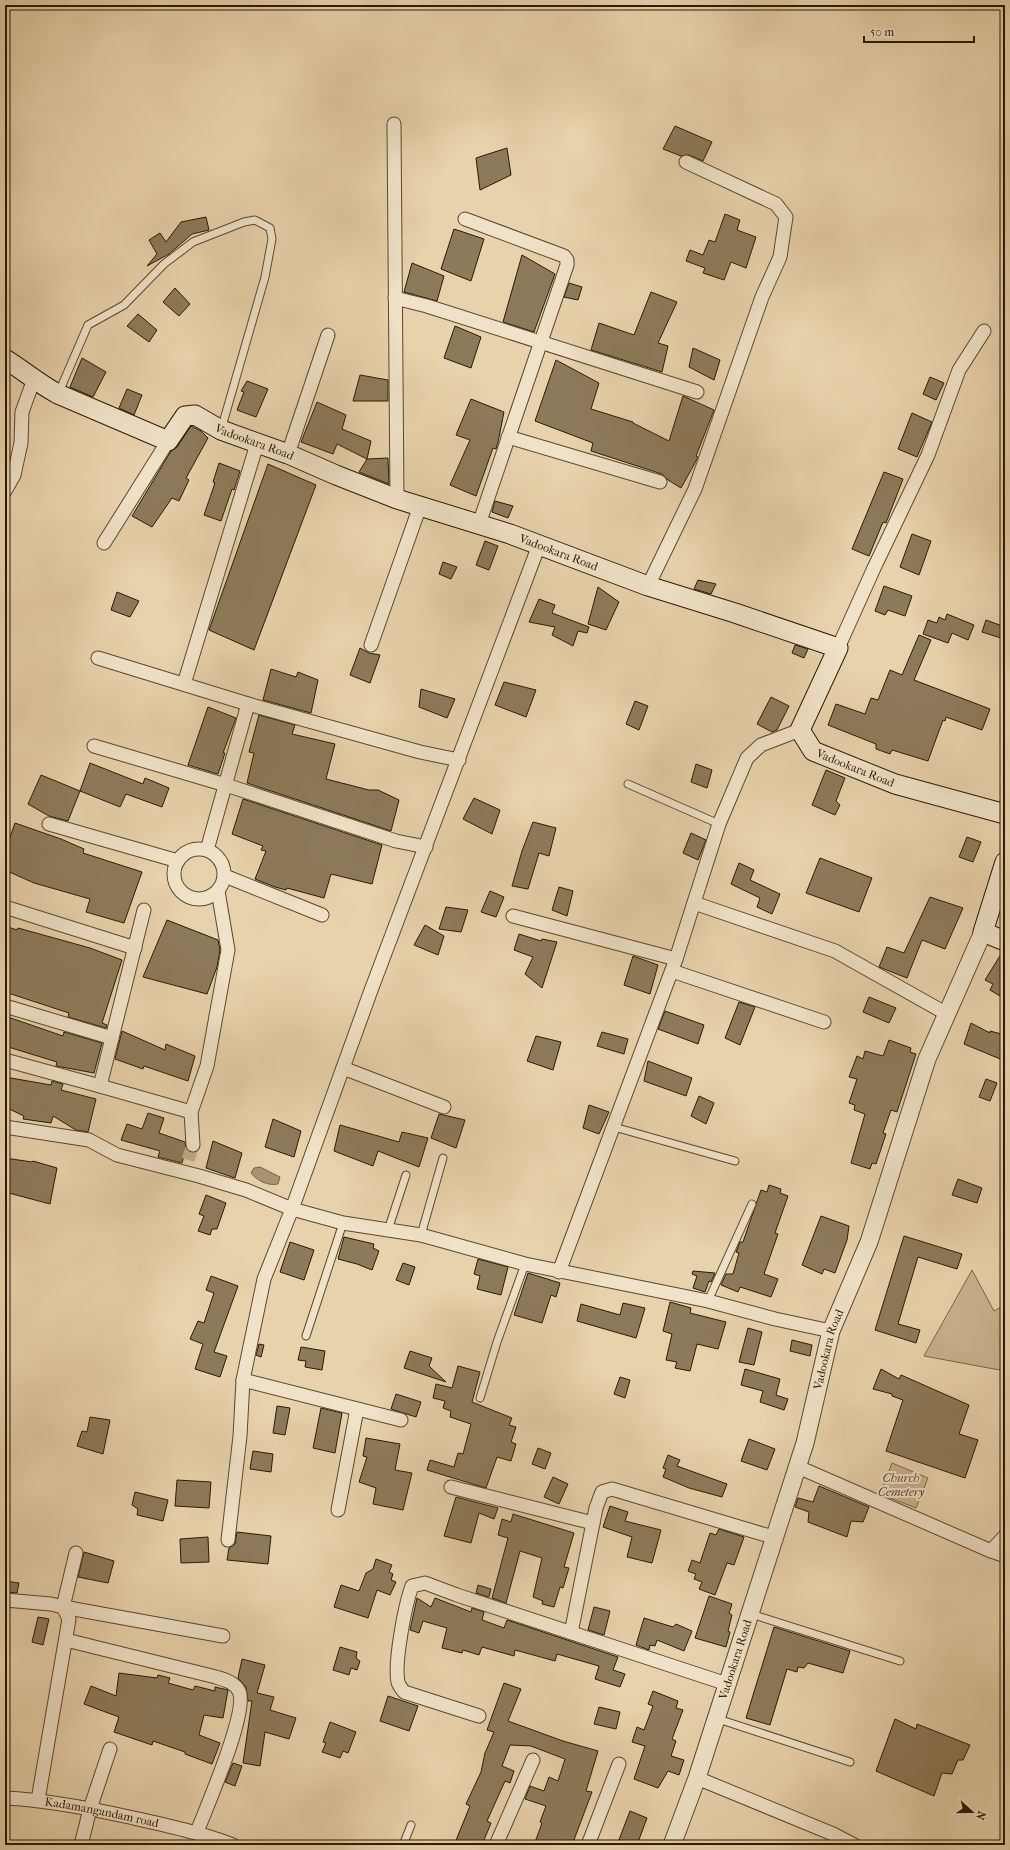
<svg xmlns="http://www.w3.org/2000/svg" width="1010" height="1850" font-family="'IM FELL French Canon',serif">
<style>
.green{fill:#c8b38e;stroke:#796648}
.water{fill:#a79372;stroke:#756345}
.building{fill:#8d7a5a;stroke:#2a1a02}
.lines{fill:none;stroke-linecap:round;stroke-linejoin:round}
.minor-tunnel{stroke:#c2ad89;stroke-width:13;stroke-dasharray:13 6;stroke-linecap:butt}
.service-casing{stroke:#5a482c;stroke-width:9}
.minor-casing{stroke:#5a482c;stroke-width:15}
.tertiary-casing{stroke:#5a482c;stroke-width:19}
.secondary-casing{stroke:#2a1a02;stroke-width:21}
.service{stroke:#f0e2c8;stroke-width:7}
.minor{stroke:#f0e2c8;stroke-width:13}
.tertiary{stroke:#f0e2c8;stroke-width:17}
.secondary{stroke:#f0e2c8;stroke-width:19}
.labels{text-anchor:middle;stroke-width:4;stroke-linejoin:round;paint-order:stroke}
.street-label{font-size:12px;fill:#2a1a02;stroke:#f0e2c8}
.park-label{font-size:12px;font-style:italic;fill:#59482c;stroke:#f0e2c8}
</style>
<rect width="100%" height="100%" fill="#e8d2ab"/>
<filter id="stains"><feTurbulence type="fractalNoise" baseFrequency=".005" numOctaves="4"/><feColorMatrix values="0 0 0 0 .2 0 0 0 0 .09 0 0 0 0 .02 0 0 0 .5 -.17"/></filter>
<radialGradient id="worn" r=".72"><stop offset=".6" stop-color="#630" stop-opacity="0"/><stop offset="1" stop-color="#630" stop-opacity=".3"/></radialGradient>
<g class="green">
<polygon points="972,1270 994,1311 1005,1305 1005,1371 924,1356"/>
<polygon points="892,1463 928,1478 916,1508 880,1494"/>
</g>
<path class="water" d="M260 1167 280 1177 278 1184C268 1186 257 1181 251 1173L254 1168Z"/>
<g class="building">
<polygon points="675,126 712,142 703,161 689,155 681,156 663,149"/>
<polygon points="507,148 511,175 480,190 476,158"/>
<polygon points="725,214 740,220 737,230 756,237 746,268 731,262 724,280 703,273 705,268 686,261 690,250 703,255 709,240 715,242"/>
<polygon points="206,217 209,230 192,234 169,254 147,266 157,254 149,240 160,233 166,242 181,222"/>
<polygon points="454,229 484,239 471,281 441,269"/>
<polygon points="522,255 555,274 534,332 503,322"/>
<polygon points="412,263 444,276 437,301 404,292"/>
<polygon points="569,283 582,287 578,300 564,297"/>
<polygon points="175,288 190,304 179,316 163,302"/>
<polygon points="651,292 677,302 658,343 668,346 662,372 591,350 599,323 634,335"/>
<polygon points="138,314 157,330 149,342 127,326"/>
<polygon points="455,326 481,337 471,368 444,358"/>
<polygon points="693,348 720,360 714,380 689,367"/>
<polygon points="82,358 106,372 93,397 70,387"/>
<polygon points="556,360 599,383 591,409 633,422 633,423 669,441 683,396 714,410 696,456 698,457 696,461 681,488 668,480 662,474 591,451 593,443 535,421"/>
<polygon points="360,375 388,380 388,401 353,401"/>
<polygon points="930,377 944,383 936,400 923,394"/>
<polygon points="247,381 268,389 256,417 237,410 244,392 241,391"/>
<polygon points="127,389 142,395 134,415 119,408"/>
<polygon points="471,399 504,412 498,442 496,449 493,448 476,496 450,485 470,440 456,435"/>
<polygon points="317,402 346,415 342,429 371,441 367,459 337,444 333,454 301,442"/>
<polygon points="912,413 932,422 917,457 898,449"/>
<polygon points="191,426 201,431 208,438 186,478 189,480 179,501 172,498 152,527 132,516 171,451 177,447"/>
<polygon points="388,458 389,484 359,472 367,459"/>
<polygon points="219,463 240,471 234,490 232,489 221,521 204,515 215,483 213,482"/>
<polygon points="268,464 316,485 254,650 209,630"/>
<polygon points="884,472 903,479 886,523 883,522 869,556 852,549"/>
<polygon points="495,501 513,506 508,518 492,512"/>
<polygon points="912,534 931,541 919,575 900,567"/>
<polygon points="485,541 498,546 489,570 476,565"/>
<polygon points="443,562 457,567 451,579 439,574"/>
<polygon points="698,580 716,584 711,594 694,589"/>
<polygon points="884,586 912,596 905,616 888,610 885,615 875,611"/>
<polygon points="598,587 619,602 606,630 588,624"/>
<polygon points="117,592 139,601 130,617 111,610"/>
<polygon points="539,599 555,605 552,613 589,627 587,633 578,631 573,646 552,635 555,627 529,622"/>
<polygon points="947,614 974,625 968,640 952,633 948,643 923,634 928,620 937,623 939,617 945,620"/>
<polygon points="986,620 1005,627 1001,638 982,632"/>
<polygon points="919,635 931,640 914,680 990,709 982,730 946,717 945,721 943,720 928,761 892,750 890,754 876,749 876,744 828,725 836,704 865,714 871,698 878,700 890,670 902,675"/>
<polygon points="795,645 808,649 804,658 792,653"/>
<polygon points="360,648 369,653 380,655 370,683 350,675"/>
<polygon points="271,669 296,677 298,672 318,680 311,713 263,700"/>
<polygon points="504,682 536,690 526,717 495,705"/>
<polygon points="421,689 455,699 447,718 419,707"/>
<polygon points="771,697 789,706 777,730 772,732 757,724"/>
<polygon points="635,701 648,706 639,730 626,724"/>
<polygon points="208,707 236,718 223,753 225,753 218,774 188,765"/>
<polygon points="259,715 295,725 292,734 335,744 326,779 369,790 378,790 399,800 391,831 247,783 254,753 249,752"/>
<polygon points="90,763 143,784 145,778 169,788 162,807 126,794 120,807 80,791"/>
<polygon points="696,764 712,770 707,788 691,782"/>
<polygon points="826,770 845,778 836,801 840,805 835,815 812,805"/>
<polygon points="41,775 80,791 68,821 49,816 28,804"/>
<polygon points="474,798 500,810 492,834 463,819"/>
<polygon points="243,799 382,845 372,884 331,874 324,898 287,888 286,890 275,887 255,879 266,851 261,850 263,846 232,834"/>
<polygon points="533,822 556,828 549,856 539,853 528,889 512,886 522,851"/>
<polygon points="15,823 61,839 84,849 83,853 142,872 124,923 86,912 90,899 34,883 5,870 5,851"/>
<polygon points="691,833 706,840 698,860 683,853"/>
<polygon points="967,837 981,842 973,862 959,857"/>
<polygon points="820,858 872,878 859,912 806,893"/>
<polygon points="739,863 754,870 750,880 780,894 772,914 757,907 760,898 731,884"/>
<polygon points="559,887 573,891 567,916 552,910"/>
<polygon points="490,891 504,897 496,917 481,912"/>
<polygon points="930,897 963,908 945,949 922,940 907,978 879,967 887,947 904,953"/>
<polygon points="446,907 468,910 461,932 439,929"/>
<polygon points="167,920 218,940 220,950 217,967 207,994 143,977"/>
<polygon points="425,925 444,936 438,955 414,945"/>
<polygon points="5,926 17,930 18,928 90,948 122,960 102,1023 107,1025 106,1028 68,1017 69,1013 5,992"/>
<polygon points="519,934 541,941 542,939 557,942 542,988 525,974 533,957 514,950"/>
<polygon points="1003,951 1005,952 1005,999 990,990 993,984 985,980"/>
<polygon points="633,956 658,965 650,994 624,985"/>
<polygon points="869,997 896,1008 889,1023 863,1012"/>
<polygon points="739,1002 755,1007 740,1045 725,1038"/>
<polygon points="665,1011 704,1025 698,1044 658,1029"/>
<polygon points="5,1016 63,1036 64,1032 102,1043 94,1073 56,1066 57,1062 5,1046"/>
<polygon points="971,1023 990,1033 990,1031 1005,1035 1005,1061 964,1044"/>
<polygon points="122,1031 165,1050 166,1044 195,1056 188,1081 144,1066 143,1069 115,1059"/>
<polygon points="602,1032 628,1039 624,1054 597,1046"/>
<polygon points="536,1036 561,1042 553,1070 527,1061"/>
<polygon points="889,1040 911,1048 910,1052 916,1054 897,1112 891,1110 883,1133 886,1134 876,1164 872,1163 870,1169 851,1163 865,1114 854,1110 855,1105 849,1103 857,1079 849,1077 857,1056 863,1059 865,1051 883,1056"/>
<polygon points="648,1061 692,1078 686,1096 644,1081"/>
<polygon points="5,1077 51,1085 52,1081 63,1084 61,1090 96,1099 88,1132 76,1130 53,1116 51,1123 23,1119 24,1116 5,1107"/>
<polygon points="986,1079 997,1083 990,1101 979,1097"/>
<polygon points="699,1096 714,1103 706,1124 691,1116"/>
<polygon points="589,1105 609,1112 599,1134 583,1128"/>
<polygon points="148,1113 164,1118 159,1133 185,1142 186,1148 182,1163 158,1157 160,1151 121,1140 127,1124 142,1129"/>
<polygon points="439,1114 465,1120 456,1148 431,1138"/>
<polygon points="273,1119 301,1131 294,1157 265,1147"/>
<polygon points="340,1125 399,1142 402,1132 428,1138 419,1167 378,1151 373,1166 334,1151"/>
<polygon points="213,1141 242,1153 235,1178 206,1168"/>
<polygon points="5,1158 32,1162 33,1161 57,1168 50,1204 5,1192"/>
<polygon points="958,1179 982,1188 977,1203 952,1195"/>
<polygon points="769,1185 781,1189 780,1193 788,1196 775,1233 778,1234 764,1274 778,1279 771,1297 740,1287 738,1292 721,1285 726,1274 733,1274 739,1253 736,1252 740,1242 743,1242 761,1190 767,1192"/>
<polygon points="206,1195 226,1203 217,1229 212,1229 210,1235 198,1231 204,1216 199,1214"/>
<polygon points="821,1216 849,1226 847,1240 835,1273 824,1269 822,1274 802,1265"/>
<polygon points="904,1236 962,1254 957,1269 918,1257 898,1324 920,1330 916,1343 875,1330"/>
<polygon points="344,1237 374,1244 373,1248 379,1251 372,1270 357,1264 338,1259"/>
<polygon points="290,1242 314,1250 304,1280 280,1272"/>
<polygon points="478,1259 508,1267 501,1295 477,1289 480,1276 474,1274"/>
<polygon points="403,1263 415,1267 409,1285 396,1280"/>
<polygon points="693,1271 715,1273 711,1282 709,1281 705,1292 693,1288 697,1276 692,1274"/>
<polygon points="528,1273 560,1283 556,1297 551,1295 542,1323 514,1315"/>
<polygon points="211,1276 238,1286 214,1352 227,1356 220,1377 195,1369 203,1344 190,1339 198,1321 204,1323 214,1293 206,1290"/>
<polygon points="670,1302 691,1308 690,1313 726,1322 718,1349 697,1344 690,1371 675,1368 677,1362 666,1360 672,1334 663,1331"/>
<polygon points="623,1303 645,1308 636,1338 577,1321 581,1304 620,1315"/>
<polygon points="748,1328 762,1332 754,1365 739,1362"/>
<polygon points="792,1340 812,1345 810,1356 790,1351"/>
<polygon points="259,1344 264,1345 261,1357 256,1355"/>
<polygon points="301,1347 325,1351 322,1370 305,1367 306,1361 298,1360"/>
<polygon points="410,1351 432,1358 429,1366 446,1382 404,1368"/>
<polygon points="458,1366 480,1372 472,1402 512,1418 509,1425 516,1427 511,1442 516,1444 511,1461 497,1457 486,1488 427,1470 430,1460 454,1467 458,1453 463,1454 471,1424 450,1417 451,1411 443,1408 445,1401 433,1398 436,1384 452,1388"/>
<polygon points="745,1369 780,1379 776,1395 788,1399 784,1410 760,1402 763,1391 741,1385"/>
<polygon points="881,1369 899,1379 901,1375 969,1405 959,1434 978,1440 965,1478 886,1451 903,1400 892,1396 892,1394 873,1389"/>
<polygon points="620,1377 630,1380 625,1398 614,1394"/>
<polygon points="396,1394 421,1402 416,1417 391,1409"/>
<polygon points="277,1406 290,1408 285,1435 273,1433"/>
<polygon points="321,1408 342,1413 335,1453 313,1448"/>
<polygon points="90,1417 110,1420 103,1454 77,1446 82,1431 87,1432"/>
<polygon points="366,1438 400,1444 395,1470 412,1473 403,1510 373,1504 376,1488 359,1482 367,1457 363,1456"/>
<polygon points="749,1439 775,1449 767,1470 741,1461"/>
<polygon points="538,1448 551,1453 545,1469 532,1464"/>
<polygon points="253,1451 273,1454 271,1472 250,1469"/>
<polygon points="668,1455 680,1460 677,1466 727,1484 722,1497 689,1488 663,1477 666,1469 663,1468"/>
<polygon points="553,1477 568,1484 559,1504 544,1497"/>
<polygon points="177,1480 211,1482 209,1508 175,1506"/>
<polygon points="819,1486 869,1507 863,1522 851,1521 847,1537 808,1522 809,1512 795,1507 798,1498 813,1502"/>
<polygon points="135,1492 168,1500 163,1521 137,1515 138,1509 132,1505"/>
<polygon points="456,1497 498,1508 494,1519 479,1513 471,1543 444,1536"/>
<polygon points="610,1506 628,1512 625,1521 661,1530 652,1563 627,1557 632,1537 603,1527"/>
<polygon points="513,1514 574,1533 564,1567 569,1568 563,1588 560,1587 554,1607 542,1604 543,1601 533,1597 542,1558 520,1551 506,1603 492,1598 508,1538 498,1535 502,1519 511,1522"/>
<polygon points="719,1529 744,1537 734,1565 727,1563 715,1595 699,1589 702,1582 694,1579 696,1574 688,1571 692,1560 700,1563 710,1533 716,1535"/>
<polygon points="237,1532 271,1536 268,1564 227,1560 229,1548 235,1544"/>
<polygon points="208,1537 209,1562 181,1563 180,1539"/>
<polygon points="84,1552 114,1561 108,1583 78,1577"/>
<polygon points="376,1559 392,1565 389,1572 393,1574 391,1580 396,1582 390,1595 377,1590 368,1618 334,1607 341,1585 359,1591 366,1573 373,1569"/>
<polygon points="5,1581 19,1583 17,1593 5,1592"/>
<polygon points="478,1585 491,1589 489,1597 476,1593"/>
<polygon points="709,1596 732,1604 729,1613 732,1615 728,1631 730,1632 726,1647 695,1638"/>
<polygon points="417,1598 431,1607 435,1598 471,1612 472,1608 484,1612 482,1620 504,1628 507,1620 618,1657 613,1670 625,1674 620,1687 595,1679 599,1666 557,1654 555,1661 515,1650 514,1656 482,1647 479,1655 463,1650 462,1653 442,1648 447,1628 423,1621 419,1633 410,1630"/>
<polygon points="594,1607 610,1611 604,1635 588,1630"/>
<polygon points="38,1617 49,1619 43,1645 32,1642"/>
<polygon points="644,1618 673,1627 676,1624 692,1631 684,1651 657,1640 655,1646 650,1645 649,1650 636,1645"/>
<polygon points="774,1627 850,1651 843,1673 808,1663 804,1668 798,1667 797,1672 787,1669 770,1725 746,1718"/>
<polygon points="340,1647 357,1652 356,1658 360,1661 357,1670 351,1668 349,1675 333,1670"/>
<polygon points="242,1659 265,1665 257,1693 274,1697 270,1710 296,1718 289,1739 265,1732 260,1766 243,1763 252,1701 248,1701 246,1687 238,1678"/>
<polygon points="119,1673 157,1678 158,1675 170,1678 168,1683 193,1690 195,1686 215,1691 215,1687 228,1690 223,1718 204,1715 199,1735 220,1743 212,1764 185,1754 185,1752 153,1741 152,1745 114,1732 119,1717 84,1704 91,1686 116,1696"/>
<polygon points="504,1683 521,1689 508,1721 563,1741 598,1751 586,1791 592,1792 572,1845 534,1845 542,1823 540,1822 546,1806 525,1799 530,1786 544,1791 549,1777 558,1781 565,1759 531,1746 510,1745 502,1766 514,1771 510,1783 505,1781 487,1821 491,1823 482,1845 454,1845 470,1806 466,1804 481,1772 485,1753 494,1732 487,1730"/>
<polygon points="653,1691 678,1701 676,1708 683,1710 672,1739 676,1741 671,1756 684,1760 679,1775 668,1771 658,1788 634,1779 645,1746 632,1742 637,1727 644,1730 653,1706 648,1704"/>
<polygon points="388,1696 418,1706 409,1731 380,1721"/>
<polygon points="599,1707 620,1712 616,1729 594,1724"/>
<polygon points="895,1719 916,1729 917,1724 970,1745 963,1760 958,1760 952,1774 942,1773 934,1796 876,1771"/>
<polygon points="330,1722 356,1732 348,1753 343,1751 340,1758 322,1752 326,1743 323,1742"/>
<polygon points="233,1763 242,1766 235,1786 225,1782"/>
<polygon points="630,1811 647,1818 637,1845 617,1845"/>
</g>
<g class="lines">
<polyline class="minor-tunnel" points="188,1160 193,1145"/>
<defs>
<g id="service">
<polyline points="59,392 88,325 124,305 164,264 193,242 244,222 255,220 270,228 272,239 265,277 221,430"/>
<polyline points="628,784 719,824"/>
<polyline points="614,1127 735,1161"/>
<polyline points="388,1230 406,1175"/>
<polyline points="421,1235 443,1158"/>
<polyline points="708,1301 752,1204"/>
<polyline points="306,1336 343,1223"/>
<polyline points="480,1398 497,1342 525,1264"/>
<polyline points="751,1614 900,1661"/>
<polyline points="715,1718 850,1762"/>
<polyline points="403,1845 411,1825"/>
</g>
<g id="minor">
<polyline points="394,124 397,499"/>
<polyline points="465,219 564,256 567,260 567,265 479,524"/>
<polyline points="395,298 427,306 697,392"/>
<polyline points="508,437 660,482"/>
<polyline points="288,454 328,335"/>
<polyline points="5,491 14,475 21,443 22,412 34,379"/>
<polyline points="104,543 168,441"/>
<polyline points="648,586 695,489 762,297 780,257 786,217 776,204 686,162"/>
<polyline points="371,645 420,506"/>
<polyline points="838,648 874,568 928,455 959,370 984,331"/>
<polyline points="98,658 248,704 420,752 459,760"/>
<polyline points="184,684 257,444"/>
<polyline points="94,746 226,785 396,841 426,847"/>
<polyline points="49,824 178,861"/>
<circle cx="199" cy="874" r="25"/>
<polyline points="207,850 248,704"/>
<polyline points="225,876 322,915"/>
<polyline points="694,903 835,951 947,1014"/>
<polyline points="8,908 135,948"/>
<polyline points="144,910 100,1086 191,1112"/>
<polyline points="513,916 676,959 559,1272"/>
<polyline points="676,959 719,824 747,758 761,745 800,730"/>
<polyline points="672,971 824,1022"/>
<polyline points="5,1006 112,1038"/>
<polyline points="5,1060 100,1086"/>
<polyline points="343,1068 444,1107"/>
<polyline points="5,1127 89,1140 117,1155 199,1176 246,1190 292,1209 343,1223 421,1235 525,1264 708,1301 775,1319 831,1331"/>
<polyline points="193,1145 191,1112 207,1066 228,950 218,891"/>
<polyline points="243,1380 401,1420"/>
<polyline points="798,1467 991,1551"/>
<polyline points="451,1487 593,1523"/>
<polyline points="338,1510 357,1409"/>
<polyline points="1005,1536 991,1551 1005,1556"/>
<polyline points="228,1540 240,1436 243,1380 264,1279 292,1209 370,993 539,545"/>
<polyline points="76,1553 63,1607 223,1636"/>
<polyline points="5,1600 51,1604 63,1607 69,1619 38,1800"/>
<polyline points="571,1633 596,1508 602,1492 612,1489 776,1538"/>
<path d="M66 1640 216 1677C225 1680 234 1682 239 1691 249 1711 206 1808 197 1832"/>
<path d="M479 1716 404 1692C402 1689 399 1686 398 1682 394 1663 405 1605 412 1586L425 1583 457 1595 727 1684"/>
<polyline points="697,1778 833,1834 854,1845"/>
<path id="s1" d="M5 1798C47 1800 88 1808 129 1817 165 1825 198 1832 233 1845"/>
<polyline points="81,1845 90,1809 110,1749"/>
<polyline points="496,1845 533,1760"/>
<polyline points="588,1845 619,1764"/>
</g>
<g id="tertiary">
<path id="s2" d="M672 1845 697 1778 805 1443 831 1331 869 1242 927 1059 983 932"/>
</g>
<g id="secondary">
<path id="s3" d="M5 359C23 370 39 384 58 394L168 441 185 416 195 415 221 430 288 454 336 475 397 499 510 534 648 586 735 613 838 648 800 730 813 751 895 784 1005 814"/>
<polyline points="1005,862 983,932 1005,941"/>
</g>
</defs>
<use href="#service" class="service-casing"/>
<use href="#minor" class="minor-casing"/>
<use href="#tertiary" class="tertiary-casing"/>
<use href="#secondary" class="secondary-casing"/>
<use href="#service" class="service"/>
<use href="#minor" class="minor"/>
<use href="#tertiary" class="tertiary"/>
<use href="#secondary" class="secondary"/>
</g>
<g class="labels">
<g class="street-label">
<text dy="4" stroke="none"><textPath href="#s3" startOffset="289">Vadookara Road</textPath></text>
<text dy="4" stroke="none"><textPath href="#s3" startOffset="613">Vadookara Road</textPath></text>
<text dy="4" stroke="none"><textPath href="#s3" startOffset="1069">Vadookara Road</textPath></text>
<text dy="4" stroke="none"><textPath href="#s2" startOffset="520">Vadookara Road</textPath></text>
<text dy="4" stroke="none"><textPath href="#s2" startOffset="196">Vadookara Road</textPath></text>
<text dy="4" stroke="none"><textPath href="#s1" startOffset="98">Kadamangandam road</textPath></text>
</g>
<g class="park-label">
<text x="901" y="1482">Church<tspan x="901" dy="14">Cemetery</tspan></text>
</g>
</g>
<rect width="1010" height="1850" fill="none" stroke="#e8d2ab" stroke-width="20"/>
<rect x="6" y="6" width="998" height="1838" fill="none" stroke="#2a1a02" stroke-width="2"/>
<rect x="10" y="10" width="990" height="1830" fill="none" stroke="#2a1a02"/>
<g transform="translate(972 1812) rotate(111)" stroke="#f0e2c8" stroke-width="3" paint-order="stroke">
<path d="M0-3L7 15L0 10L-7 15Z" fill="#2a1a02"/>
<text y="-6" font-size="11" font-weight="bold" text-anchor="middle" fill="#2a1a02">N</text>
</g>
<path d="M864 36v6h110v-6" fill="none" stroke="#2a1a02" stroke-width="2"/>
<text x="870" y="36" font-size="12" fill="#2a1a02" stroke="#f0e2c8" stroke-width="3" paint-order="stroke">50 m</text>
<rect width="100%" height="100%" filter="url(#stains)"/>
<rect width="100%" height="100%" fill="url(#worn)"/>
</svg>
